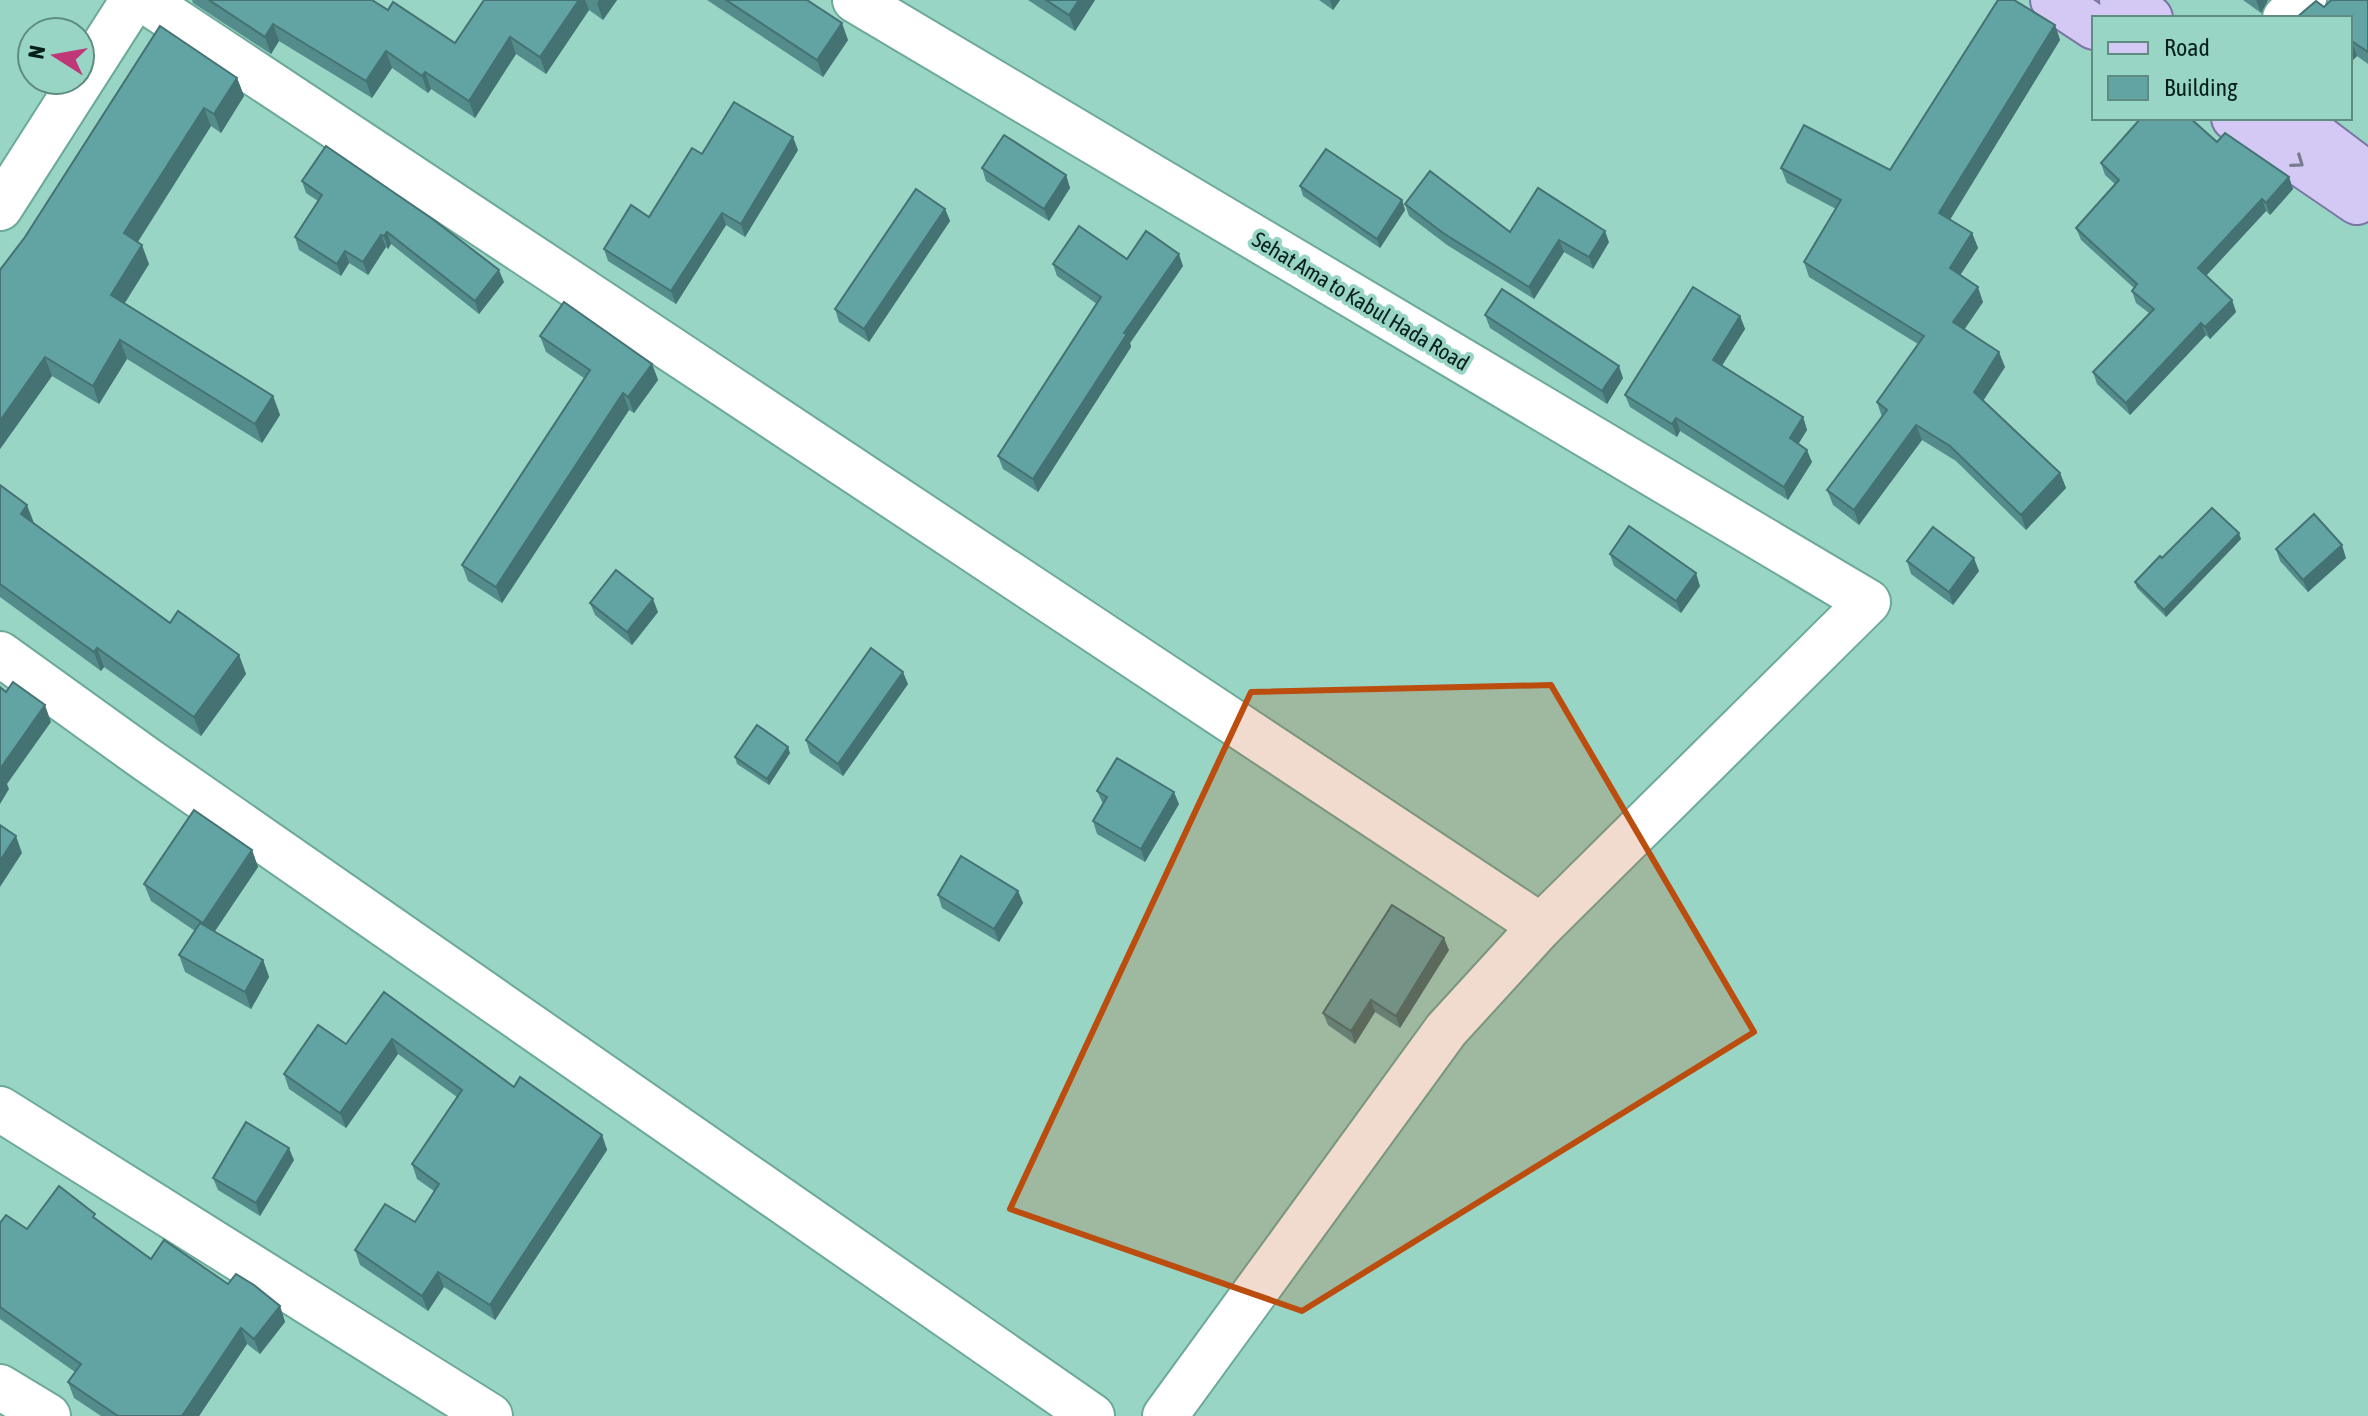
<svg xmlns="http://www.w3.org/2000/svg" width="2368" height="1416" font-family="'Asap Condensed',sans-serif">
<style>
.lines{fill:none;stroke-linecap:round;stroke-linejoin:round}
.minor-casing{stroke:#6da999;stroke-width:48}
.major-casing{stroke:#7a76a3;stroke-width:48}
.minor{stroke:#fff;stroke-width:44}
.major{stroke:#d4c9f4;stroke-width:44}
.wall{fill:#548c8c}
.shaded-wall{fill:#457272}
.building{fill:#62a3a3;stroke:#457272;stroke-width:2}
.oneway{stroke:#777c91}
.marked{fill:#bb4d0f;fill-opacity:0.2;stroke:#bb4d0f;stroke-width:6;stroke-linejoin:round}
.labels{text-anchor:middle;stroke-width:8;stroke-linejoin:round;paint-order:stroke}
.street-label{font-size:22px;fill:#061f19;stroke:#98d5c5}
</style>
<rect width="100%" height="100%" fill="#98d5c5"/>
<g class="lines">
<defs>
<g id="minor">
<polyline points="144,0 1541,926"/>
<polyline points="855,0 1868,602 1541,926 1446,1030 1165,1416"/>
<polyline points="2285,18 2304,0"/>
<polyline points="0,208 133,0"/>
<polyline points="0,654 146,759 1092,1416"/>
<polyline points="0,1109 490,1416"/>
<polyline points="0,1387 48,1416"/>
</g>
<g id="major">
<polyline points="2053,0 2094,27"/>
<polyline points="2122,0 2150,18"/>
<polyline points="2234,118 2357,202 2368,188"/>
<polyline points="2293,118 2368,175"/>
</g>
</defs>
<use href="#minor" class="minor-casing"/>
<use href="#major" class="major-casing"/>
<use href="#minor" class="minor"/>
<use href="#major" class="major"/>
</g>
<g class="wall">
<polygon points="192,0 372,0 388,10 455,43 484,0 617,0 603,20 589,10 546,74 516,54 475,118 431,89 428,93 392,68 372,98 279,41 271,54 193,3"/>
<polygon points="707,0 807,0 848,40 823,77"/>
<polygon points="1028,0 1095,0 1075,31"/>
<polygon points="1319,0 1340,0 1333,10"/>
<polygon points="2243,0 2268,0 2261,13"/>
<polygon points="2368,0 2368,64 2357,56 2350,63 2350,18 2324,7"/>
<polygon points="2055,25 2060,40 1950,219 1972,233 1978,248 1960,275 1983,302 1964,330 2005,367 1983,401 2060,473 2066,488 2026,530 1956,461 1922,440 1859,525 1833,505 1827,490 1882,417 1877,402 1918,344 1809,277 1804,262 1836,209 1787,183 1781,168 1890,170"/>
<polygon points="237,78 244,96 221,133 211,126 138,242 149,264 124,304 273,396 280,415 262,443 127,359 99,404 52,376 0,449 25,237"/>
<polygon points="2217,142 2289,177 2293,189 2270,215 2266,211 2206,276 2232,300 2236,312 2210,339 2206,335 2130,415 2097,384 2093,372 2149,313 2136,303 2132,291 2134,288 2081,240 2076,228 2115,184 2105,175 2101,163"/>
<polygon points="798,150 745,237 726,225 676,304 608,261 604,249 649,217 702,154"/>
<polygon points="982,168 1066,175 1070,188 1049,221 986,181"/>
<polygon points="302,181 504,282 479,314 391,244 388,249 386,247 368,275 349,263 341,276 299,250 295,237 318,201 306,193"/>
<polygon points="1300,186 1402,200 1405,210 1380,248 1303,196"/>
<polygon points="1405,204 1510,232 1609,242 1593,269 1564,252 1534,299 1447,245 1409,216"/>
<polygon points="945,209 950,221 869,342 839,322 835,309"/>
<polygon points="1127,259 1183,266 1130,343 1131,347 1038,492 1003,469 998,456 1097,304 1057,276 1053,264"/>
<polygon points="1485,315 1623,378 1607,404 1490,328"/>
<polygon points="1740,316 1745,329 1722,365 1803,417 1807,430 1798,444 1812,462 1788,500 1680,431 1677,437 1630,407 1625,395"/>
<polygon points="540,336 652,364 658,380 634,413 629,410 502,603 468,581 462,565 584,378 546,352"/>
<polygon points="0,485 34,523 170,623 239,655 246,674 201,736 104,667 101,671 0,597"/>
<polygon points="2241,539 2166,617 2137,588 2135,582 2162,558"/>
<polygon points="2276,549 2346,558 2308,592 2280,561"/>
<polygon points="1610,554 1700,586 1681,613 1614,566"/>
<polygon points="1907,561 1979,571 1953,605 1911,574"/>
<polygon points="590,603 658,612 632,645 595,615"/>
<polygon points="908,684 843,776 810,753 806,740"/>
<polygon points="790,753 769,785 737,764 735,757"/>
<polygon points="1097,791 1179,804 1145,862 1097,834 1093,821 1103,804"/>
<polygon points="252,850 258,867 214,932 263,960 269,977 251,1009 185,972 179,955 195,931 151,901 144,884"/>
<polygon points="1018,891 1023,903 999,942 942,908 938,895"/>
<polygon points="1449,950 1400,1028 1375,1012 1355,1044 1328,1025 1323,1013"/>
<polygon points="384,992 514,1087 602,1135 607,1150 495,1320 444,1287 428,1311 360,1265 355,1250 415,1222 434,1191 417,1179 412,1164 457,1097 398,1054 346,1128 289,1089 284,1074 346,1044"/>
<polygon points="294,1160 260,1216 218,1190 213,1178"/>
<polygon points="97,1221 151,1259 228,1284 280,1306 285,1322 260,1354 247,1344 199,1416 101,1416 74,1398 68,1382 75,1372 0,1319 0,1223 27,1229"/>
</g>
<g class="shaded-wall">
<polygon points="579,0 585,0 589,10 546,74 540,57"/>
<polygon points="599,0 617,0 603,20 597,3"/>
<polygon points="1079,0 1095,0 1075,31 1069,15"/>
<polygon points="1330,0 1340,0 1333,10"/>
<polygon points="2256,0 2268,0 2261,13"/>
<polygon points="842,23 848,40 823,77 817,60"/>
<polygon points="273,24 279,41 271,54 265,37"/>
<polygon points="2055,25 2060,40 1945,228 1939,213"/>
<polygon points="510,37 516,54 475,118 469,101"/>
<polygon points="2351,39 2357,56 2350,63 2350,40"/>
<polygon points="386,51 392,68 372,98 366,81"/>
<polygon points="425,72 431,89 428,93 422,76"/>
<polygon points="237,78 244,96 221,133 214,114"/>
<polygon points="204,108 211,126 131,252 124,233"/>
<polygon points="793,137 798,150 745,237 741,224"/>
<polygon points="1066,175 1070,188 1049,221 1044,209"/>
<polygon points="2289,177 2293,189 2270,215 2266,203"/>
<polygon points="2262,199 2266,211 2202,280 2198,268"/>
<polygon points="1402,200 1405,210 1380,248 1377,239"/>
<polygon points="945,209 950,221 869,342 864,329"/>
<polygon points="722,213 726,225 676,304 671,291"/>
<polygon points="1605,231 1609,242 1593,269 1589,257"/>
<polygon points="387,232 391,244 388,249 384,236"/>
<polygon points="1972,233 1978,248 1955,283 1950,268"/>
<polygon points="381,235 386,247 368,275 363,262"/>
<polygon points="1559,240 1564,252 1534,299 1529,287"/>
<polygon points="142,245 149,264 118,314 111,295"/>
<polygon points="345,251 349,263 341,276 337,264"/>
<polygon points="1179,254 1183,266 1130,343 1131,347 1038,492 1033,479 1124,333"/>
<polygon points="499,270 504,282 479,314 475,301"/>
<polygon points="1978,287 1983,302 1959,337 1953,322"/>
<polygon points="2232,300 2236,312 2210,339 2205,327"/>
<polygon points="1740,316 1745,329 1718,372 1713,360"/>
<polygon points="2201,323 2206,335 2130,415 2126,403"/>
<polygon points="120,340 127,359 99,404 93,386"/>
<polygon points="1999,352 2005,367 1979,407 1974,392"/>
<polygon points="45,357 52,376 0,449 0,421"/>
<polygon points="652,364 658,380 634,413 628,397"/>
<polygon points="1619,366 1623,378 1607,404 1602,391"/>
<polygon points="623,393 629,410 502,603 496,587"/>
<polygon points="273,396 280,415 262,443 255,424"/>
<polygon points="1803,417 1807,430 1794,451 1790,438"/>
<polygon points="1676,418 1680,431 1677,437 1672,424"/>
<polygon points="1916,425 1922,440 1859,525 1854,510"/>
<polygon points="1807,450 1812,462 1788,500 1784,487"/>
<polygon points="2060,473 2066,488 2026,530 2021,515"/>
<polygon points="27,505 34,523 21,514"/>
<polygon points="2239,533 2241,539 2166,617 2164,610"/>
<polygon points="2342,545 2346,558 2308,592 2303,580"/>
<polygon points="1974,558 1979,571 1953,605 1949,592"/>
<polygon points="1696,573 1700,586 1681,613 1676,601"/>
<polygon points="653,599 658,612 632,645 627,632"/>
<polygon points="97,648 104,667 101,671 94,652"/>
<polygon points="239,655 246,674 201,736 194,717"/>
<polygon points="903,672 908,684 843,776 838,764"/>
<polygon points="45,705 51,722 7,784 9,789 0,804 0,769"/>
<polygon points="788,747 790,753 769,785 767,779"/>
<polygon points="1174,792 1179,804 1145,862 1141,849"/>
<polygon points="16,836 22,853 0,887 0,861"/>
<polygon points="252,850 258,867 209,940 203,923"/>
<polygon points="1018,891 1023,903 999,942 994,929"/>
<polygon points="1444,938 1449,950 1400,1028 1396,1016"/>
<polygon points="263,960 269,977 251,1009 245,992"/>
<polygon points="1371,1000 1375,1012 1355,1044 1351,1031"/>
<polygon points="392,1039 398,1054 346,1128 340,1113"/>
<polygon points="602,1135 607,1150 495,1320 490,1305"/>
<polygon points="289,1148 294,1160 260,1216 256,1203"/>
<polygon points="438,1272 444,1287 428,1311 422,1296"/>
<polygon points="280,1306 285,1322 260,1354 254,1339"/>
<polygon points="241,1328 247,1344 199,1416 182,1416"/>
</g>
<g class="building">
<polygon points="209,0 372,0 388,10 393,2 455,43 484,0 579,0 540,57 510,37 469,101 425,72 422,76 386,51 366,81 273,24 265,37"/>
<polygon points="726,0 807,0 842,23 817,60"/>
<polygon points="1046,0 1079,0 1069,15"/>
<polygon points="1998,0 2014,0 2055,25 1939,213 1972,233 1950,268 1978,287 1953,322 1999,352 1974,392 2060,473 2021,515 1950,446 1916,425 1854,510 1827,490 1887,410 1877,402 1924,336 1804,262 1841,200 1781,168 1804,125 1890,170"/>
<polygon points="2331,0 2368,0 2368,52 2350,40 2350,18 2296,18 2316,1 2324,7"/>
<polygon points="160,26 237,78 214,114 204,108 124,233 142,245 111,295 273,396 255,424 120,340 93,386 45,357 0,421 0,270 25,237"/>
<polygon points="734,102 793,137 741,224 722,213 671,291 604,249 631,205 649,217 692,148 702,154"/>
<polygon points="2141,118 2190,118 2217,142 2225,133 2289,177 2266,203 2262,199 2198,268 2232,300 2205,327 2201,323 2126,403 2093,372 2154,309 2132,291 2137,284 2076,228 2119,180 2101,163"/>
<polygon points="1004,135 1066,175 1044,209 982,168"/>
<polygon points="326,146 434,220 499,270 475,301 387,232 384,236 381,235 363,262 345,251 337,264 295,237 322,195 302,181"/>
<polygon points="1326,149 1402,200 1377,239 1300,186"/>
<polygon points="1430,171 1510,232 1538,188 1605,231 1589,257 1559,240 1529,287 1443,233 1405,204"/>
<polygon points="916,189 945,209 864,329 835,309"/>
<polygon points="1079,226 1127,259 1146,231 1179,254 1124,333 1127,334 1033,479 998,456 1101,297 1053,264"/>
<polygon points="1693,287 1740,316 1713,360 1803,417 1790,438 1807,450 1784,487 1676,418 1672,424 1625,395"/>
<polygon points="1502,289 1619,366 1602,391 1485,315"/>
<polygon points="564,302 652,364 628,397 623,393 496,587 462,565 590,370 540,336"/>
<polygon points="0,485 27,505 21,514 170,623 178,611 239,655 194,717 97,648 94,652 0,584"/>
<polygon points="2212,508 2239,533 2164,610 2135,582 2160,556 2162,558"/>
<polygon points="2314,514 2342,545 2303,580 2276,549"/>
<polygon points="1629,526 1696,573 1676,601 1610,554"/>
<polygon points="1933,527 1974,558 1949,592 1907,561"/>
<polygon points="616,570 653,599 627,632 590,603"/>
<polygon points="871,648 903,672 838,764 806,740"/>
<polygon points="13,682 45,705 0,769 0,687 6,692"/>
<polygon points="757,725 788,747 767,779 735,757"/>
<polygon points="1117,758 1174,792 1141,849 1093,821 1107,797 1097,791"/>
<polygon points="194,810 252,850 203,923 144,884"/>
<polygon points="0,825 16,836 0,861"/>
<polygon points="961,856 1018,891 994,929 938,895"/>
<polygon points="1392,905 1444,938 1396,1016 1371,1000 1351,1031 1323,1013"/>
<polygon points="200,923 263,960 245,992 179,955"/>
<polygon points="384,992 514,1087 520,1077 602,1135 490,1305 438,1272 422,1296 355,1250 385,1204 415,1222 439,1184 412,1164 462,1090 392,1039 340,1113 284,1074 318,1025 346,1044"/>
<polygon points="246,1122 289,1148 256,1203 213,1178"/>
<polygon points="59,1186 95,1214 93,1217 151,1259 164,1240 228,1284 236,1274 254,1285 280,1306 254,1339 241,1328 182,1416 118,1416 68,1382 81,1364 0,1307 0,1223 6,1215 27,1229"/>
</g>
<defs><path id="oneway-chevron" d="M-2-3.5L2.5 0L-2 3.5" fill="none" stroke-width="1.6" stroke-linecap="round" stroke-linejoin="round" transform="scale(2)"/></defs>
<use class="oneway" href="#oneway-chevron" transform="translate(2298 162) rotate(35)"/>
<path class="marked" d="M1551 685 1754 1032 1302 1311 1010 1209 1251 692Z"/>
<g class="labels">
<g class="street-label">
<text transform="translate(1361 301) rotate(31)" y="8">Sehat Ama to Kabul Hada Road</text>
</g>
</g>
<rect x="2092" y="16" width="260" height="104" fill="#98d5c5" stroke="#5e8c80" stroke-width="2"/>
<rect x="2108" y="42" width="40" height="12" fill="#d4c9f4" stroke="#5e8c80" stroke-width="2"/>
<text x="2164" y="56" font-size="24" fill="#061f19">Road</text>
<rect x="2108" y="76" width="40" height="24" fill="#62a3a3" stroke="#5e8c80" stroke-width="2"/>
<text x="2164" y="96" font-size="24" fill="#061f19">Building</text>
<g transform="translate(56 56) rotate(281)"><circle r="38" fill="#98d5c5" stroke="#5e8c80" stroke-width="2"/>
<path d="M0-6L14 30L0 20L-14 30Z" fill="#bf3776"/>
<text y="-12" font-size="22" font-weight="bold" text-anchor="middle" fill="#061f19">N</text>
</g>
</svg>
